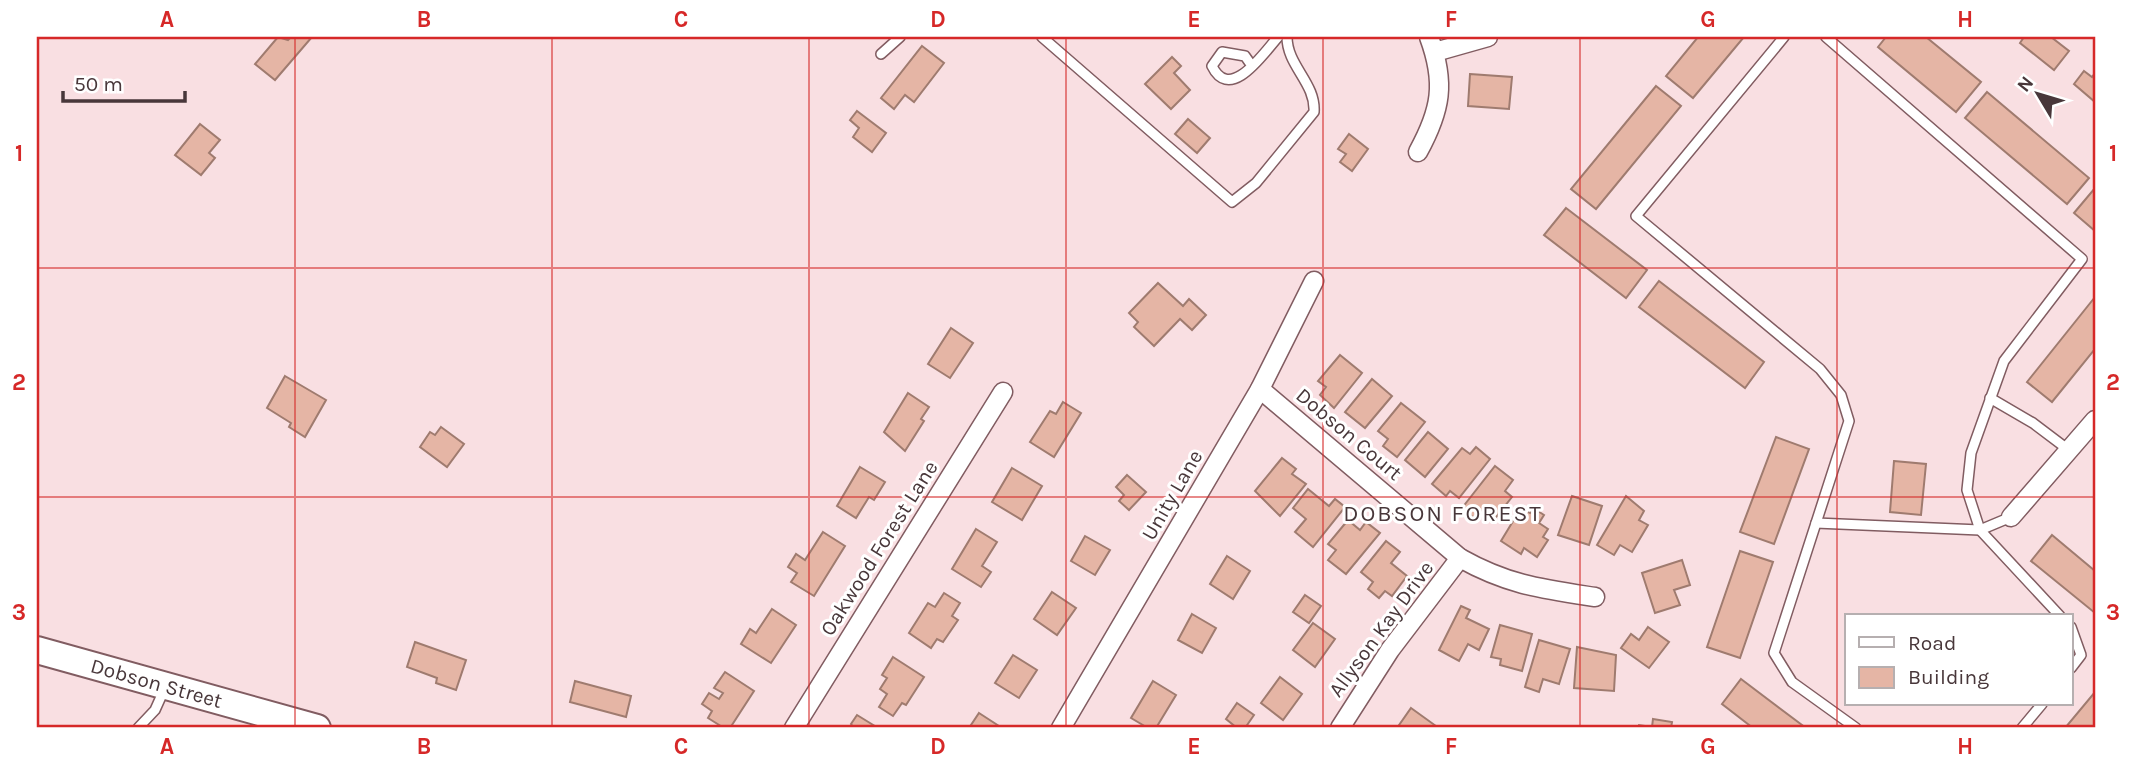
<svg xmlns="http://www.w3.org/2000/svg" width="2132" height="765" font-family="Karla,sans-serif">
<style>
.building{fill:#e5b5a5;stroke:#9f7b6f;stroke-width:2}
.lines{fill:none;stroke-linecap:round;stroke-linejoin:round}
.lane-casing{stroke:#815c61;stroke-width:12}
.street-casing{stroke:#815c61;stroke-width:21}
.secondary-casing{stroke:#815c61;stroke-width:30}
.lane{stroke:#fff;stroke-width:9}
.street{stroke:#fff;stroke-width:18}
.secondary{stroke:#fff;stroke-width:26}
.grid{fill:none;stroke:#d62828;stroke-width:2;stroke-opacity:0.55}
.labels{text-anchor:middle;stroke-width:6;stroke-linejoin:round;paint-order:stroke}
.street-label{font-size:21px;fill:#48373a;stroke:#fff}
.neighbourhood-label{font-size:23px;letter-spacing:2px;fill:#48373a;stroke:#fff}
.neatline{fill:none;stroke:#d62828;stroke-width:2.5}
.grid-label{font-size:23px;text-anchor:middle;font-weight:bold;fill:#d62828}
</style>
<rect width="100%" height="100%" fill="#f9dfe2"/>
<g class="building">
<polygon points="278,37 288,40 291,37 312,37 275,80 255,64"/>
<polygon points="1698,37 1744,37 1693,98 1666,76"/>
<polygon points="1886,37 1926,37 1981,82 1956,112 1878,47"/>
<polygon points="2024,37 2051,37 2069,51 2054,70 2020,43"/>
<polygon points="922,46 944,63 914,102 905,95 894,109 881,98"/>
<polygon points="1172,57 1181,66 1174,73 1190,90 1171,109 1145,84"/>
<polygon points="2084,71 2092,77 2095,73 2095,102 2074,84"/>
<polygon points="1470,74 1512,77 1509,109 1468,106"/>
<polygon points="1656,86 1681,106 1596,209 1571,189"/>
<polygon points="1987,92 2089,178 2067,204 1965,118"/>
<polygon points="857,111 886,133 872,152 853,137 859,128 850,120"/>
<polygon points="1188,119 1210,138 1197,153 1175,134"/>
<polygon points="200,124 220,140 209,153 215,158 201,175 175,155"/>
<polygon points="1349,134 1368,149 1352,171 1340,162 1346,154 1338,149"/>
<polygon points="2095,188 2095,231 2074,213"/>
<polygon points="1566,208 1647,270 1626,298 1544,235"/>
<polygon points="1659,281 1764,362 1745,388 1639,307"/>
<polygon points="1158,283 1183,306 1189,299 1206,315 1192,330 1180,319 1154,346 1134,327 1138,322 1129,313"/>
<polygon points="2095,297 2095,349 2052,402 2027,382"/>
<polygon points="951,328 973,343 950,378 928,364"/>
<polygon points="1340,355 1362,373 1334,408 1320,395 1326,387 1318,381"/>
<polygon points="285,376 326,400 305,437 289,427 291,423 267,408"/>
<polygon points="1372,379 1392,396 1365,428 1345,412"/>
<polygon points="908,393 929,407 921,419 924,421 905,451 884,432"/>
<polygon points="1063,402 1081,413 1054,457 1030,442 1050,411 1056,414"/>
<polygon points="1401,403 1425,422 1397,457 1383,446 1388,439 1378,431"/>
<polygon points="441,427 464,444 447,467 420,447 430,432 435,435"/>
<polygon points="1428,432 1448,449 1425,477 1405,460"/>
<polygon points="1776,437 1809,449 1774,544 1740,532"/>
<polygon points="1476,447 1490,459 1459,498 1450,491 1446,496 1432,484 1462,448 1470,454"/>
<polygon points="1282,458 1296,469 1292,474 1306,484 1280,516 1255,491"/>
<polygon points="1894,461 1926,464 1921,515 1890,512"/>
<polygon points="1495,466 1513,480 1505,491 1512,497 1493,521 1481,511 1475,519 1462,508"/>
<polygon points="860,467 885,482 874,500 869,497 856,518 837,506"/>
<polygon points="1012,468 1042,486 1022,520 992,502"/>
<polygon points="1127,475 1146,492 1129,510 1119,501 1124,495 1116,487"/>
<polygon points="1308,489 1329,506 1335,499 1345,507 1313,547 1295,532 1306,519 1293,508"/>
<polygon points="1572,496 1602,506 1589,545 1558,535"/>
<polygon points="1626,496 1644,511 1639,520 1648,525 1632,552 1620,545 1614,555 1597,545"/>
<polygon points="1521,508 1530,513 1533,508 1544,515 1539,523 1548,529 1543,537 1548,540 1537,557 1524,548 1521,554 1501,541"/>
<polygon points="1348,520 1360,530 1366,522 1380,533 1346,574 1328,560 1336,550 1328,544"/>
<polygon points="976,529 997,542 982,566 991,572 981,587 952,569"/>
<polygon points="823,532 845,546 814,596 791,582 797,573 788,567 796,554 805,560"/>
<polygon points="2052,535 2095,571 2095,613 2031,561"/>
<polygon points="1085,536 1110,550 1095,575 1071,561"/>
<polygon points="1386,541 1400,552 1391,563 1407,576 1392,596 1385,591 1379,598 1368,589 1373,582 1361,572"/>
<polygon points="1740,551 1773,562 1740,658 1707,647"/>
<polygon points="1227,556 1250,571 1233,599 1210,584"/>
<polygon points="1682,560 1690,585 1674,590 1680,605 1655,613 1642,573"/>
<polygon points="1052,592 1076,608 1057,635 1034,619"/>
<polygon points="944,593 960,603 952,616 958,620 943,642 937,639 931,648 909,633 928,603 935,607"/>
<polygon points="1305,595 1321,606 1309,623 1293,612"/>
<polygon points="1461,606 1470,610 1466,618 1489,629 1479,650 1468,644 1459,661 1439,650"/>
<polygon points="772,609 796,625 771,663 741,644 750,629 756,633"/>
<polygon points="1192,614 1216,628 1202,653 1178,640"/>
<polygon points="1313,623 1335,639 1315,667 1293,650"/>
<polygon points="1500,625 1532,634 1522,671 1500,665 1501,659 1491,657"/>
<polygon points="1648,627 1669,642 1649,668 1621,648 1631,634 1639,640"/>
<polygon points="1539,640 1570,649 1559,684 1543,679 1539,692 1525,687"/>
<polygon points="415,642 466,660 456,690 436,683 437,678 407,667"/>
<polygon points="1577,647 1616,655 1614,691 1574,688"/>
<polygon points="1013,655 1037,670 1019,698 995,683"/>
<polygon points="893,657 924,677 906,705 902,703 893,716 879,707 887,694 880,689 887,678 882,675"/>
<polygon points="725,672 754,691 730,728 724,728 708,718 712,711 702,704 709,693 719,699 723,693 714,688"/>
<polygon points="1280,677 1302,694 1283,720 1261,703"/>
<polygon points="1741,679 1806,728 1753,728 1722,704"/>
<polygon points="575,681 631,696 626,717 570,702"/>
<polygon points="1153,681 1176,695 1156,728 1148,728 1131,718"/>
<polygon points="2095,692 2095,728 2065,728"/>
<polygon points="1237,703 1254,715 1245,728 1237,728 1226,719"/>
<polygon points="1411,708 1436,726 1434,728 1397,728"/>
<polygon points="979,713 1002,728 969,728"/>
<polygon points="857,715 878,728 854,728 851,724"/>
<polygon points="1653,719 1672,722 1671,728 1638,728 1639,725 1652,727"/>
</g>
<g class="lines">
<defs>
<g id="lane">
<path d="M1042 37 1232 202 1256 183 1314 112C1316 83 1287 66 1287 37"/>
<polyline points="1784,37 1636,216 1820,369 1841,395 1849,421 1774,653 1792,682 1856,728"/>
<polyline points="1826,37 2082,259 2004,361 1971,453 1967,490 1980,530 2060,616"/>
<polyline points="881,54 900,37"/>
<path d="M1252 66 1245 56 1222 52 1212 66C1230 103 1263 54 1278 37"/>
<polyline points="1990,398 2033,423 2070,451"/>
<polyline points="1816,523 1980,530 2011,517"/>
<polyline points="2071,627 2081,655 2071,668"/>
<polyline points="138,728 155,710 164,690"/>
<polyline points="2022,728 2042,704"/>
</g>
<g id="street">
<polyline points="1435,52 1488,37"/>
<path d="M1418 152C1441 110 1446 83 1429 37"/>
<path d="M1260 389 1460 558C1508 585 1542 589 1595 597"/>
<polyline points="2011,517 2095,420"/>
<polyline points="794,728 1003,392"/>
<polyline points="1061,728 1260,389 1314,281"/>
<polyline points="1340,728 1390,650 1460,558"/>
</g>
<g id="secondary">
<path id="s1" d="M37 650 317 728"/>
</g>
</defs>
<use href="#lane" class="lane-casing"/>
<use href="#street" class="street-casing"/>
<use href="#secondary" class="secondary-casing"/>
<use href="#lane" class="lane"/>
<use href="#street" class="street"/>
<use href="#secondary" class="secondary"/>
</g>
<path class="grid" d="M295 37V728M552 37V728M809 37V728M1066 37V728M1323 37V728M1580 37V728M1837 37V728M37 268H2095M37 497H2095"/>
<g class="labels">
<g class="street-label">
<text transform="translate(1349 434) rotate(40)" y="7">Dobson Court</text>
<text transform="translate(1172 495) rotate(-60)" y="7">Unity Lane</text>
<text transform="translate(879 548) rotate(-58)" y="7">Oakwood Forest Lane</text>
<text transform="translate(1381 629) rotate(-54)" y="7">Allyson Kay Drive</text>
<text dy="7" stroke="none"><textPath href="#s1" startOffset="124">Dobson Street</textPath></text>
</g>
<g class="neighbourhood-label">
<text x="1443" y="521">DOBSON FOREST</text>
</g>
</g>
<rect width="2132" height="765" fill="none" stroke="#ffffff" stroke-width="77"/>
<rect x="1845" y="614" width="228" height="91" fill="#ffffff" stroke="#b6afb0" stroke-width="2"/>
<rect x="1859" y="637" width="35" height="10" fill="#ffffff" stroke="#b6afb0" stroke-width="2"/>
<text x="1908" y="650" font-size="21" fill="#48373a">Road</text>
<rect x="1859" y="667" width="35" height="21" fill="#e5b5a5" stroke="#b6afb0" stroke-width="2"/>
<text x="1908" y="684" font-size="21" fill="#48373a">Building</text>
<g transform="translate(2038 94) rotate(308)" stroke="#ffffff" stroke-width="5" paint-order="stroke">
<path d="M0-5L12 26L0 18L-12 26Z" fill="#48373a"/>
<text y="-10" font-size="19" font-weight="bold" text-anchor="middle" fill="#48373a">N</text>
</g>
<path d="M63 91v10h122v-10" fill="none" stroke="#48373a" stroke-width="3.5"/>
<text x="74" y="91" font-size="21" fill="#48373a" stroke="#ffffff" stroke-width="5" paint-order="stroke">50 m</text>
<rect x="38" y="38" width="2056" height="688" class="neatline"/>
<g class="grid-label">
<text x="167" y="27">A</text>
<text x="424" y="27">B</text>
<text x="681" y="27">C</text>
<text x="938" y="27">D</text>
<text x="1194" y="27">E</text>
<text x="1451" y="27">F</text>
<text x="1708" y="27">G</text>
<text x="1965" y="27">H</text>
<text x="19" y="161">1</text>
<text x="2113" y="161">1</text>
<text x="19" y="390">2</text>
<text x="2113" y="390">2</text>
<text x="19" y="620">3</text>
<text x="2113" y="620">3</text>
<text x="167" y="754">A</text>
<text x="424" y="754">B</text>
<text x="681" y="754">C</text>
<text x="938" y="754">D</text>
<text x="1194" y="754">E</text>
<text x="1451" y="754">F</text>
<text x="1708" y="754">G</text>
<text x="1965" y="754">H</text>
</g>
</svg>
